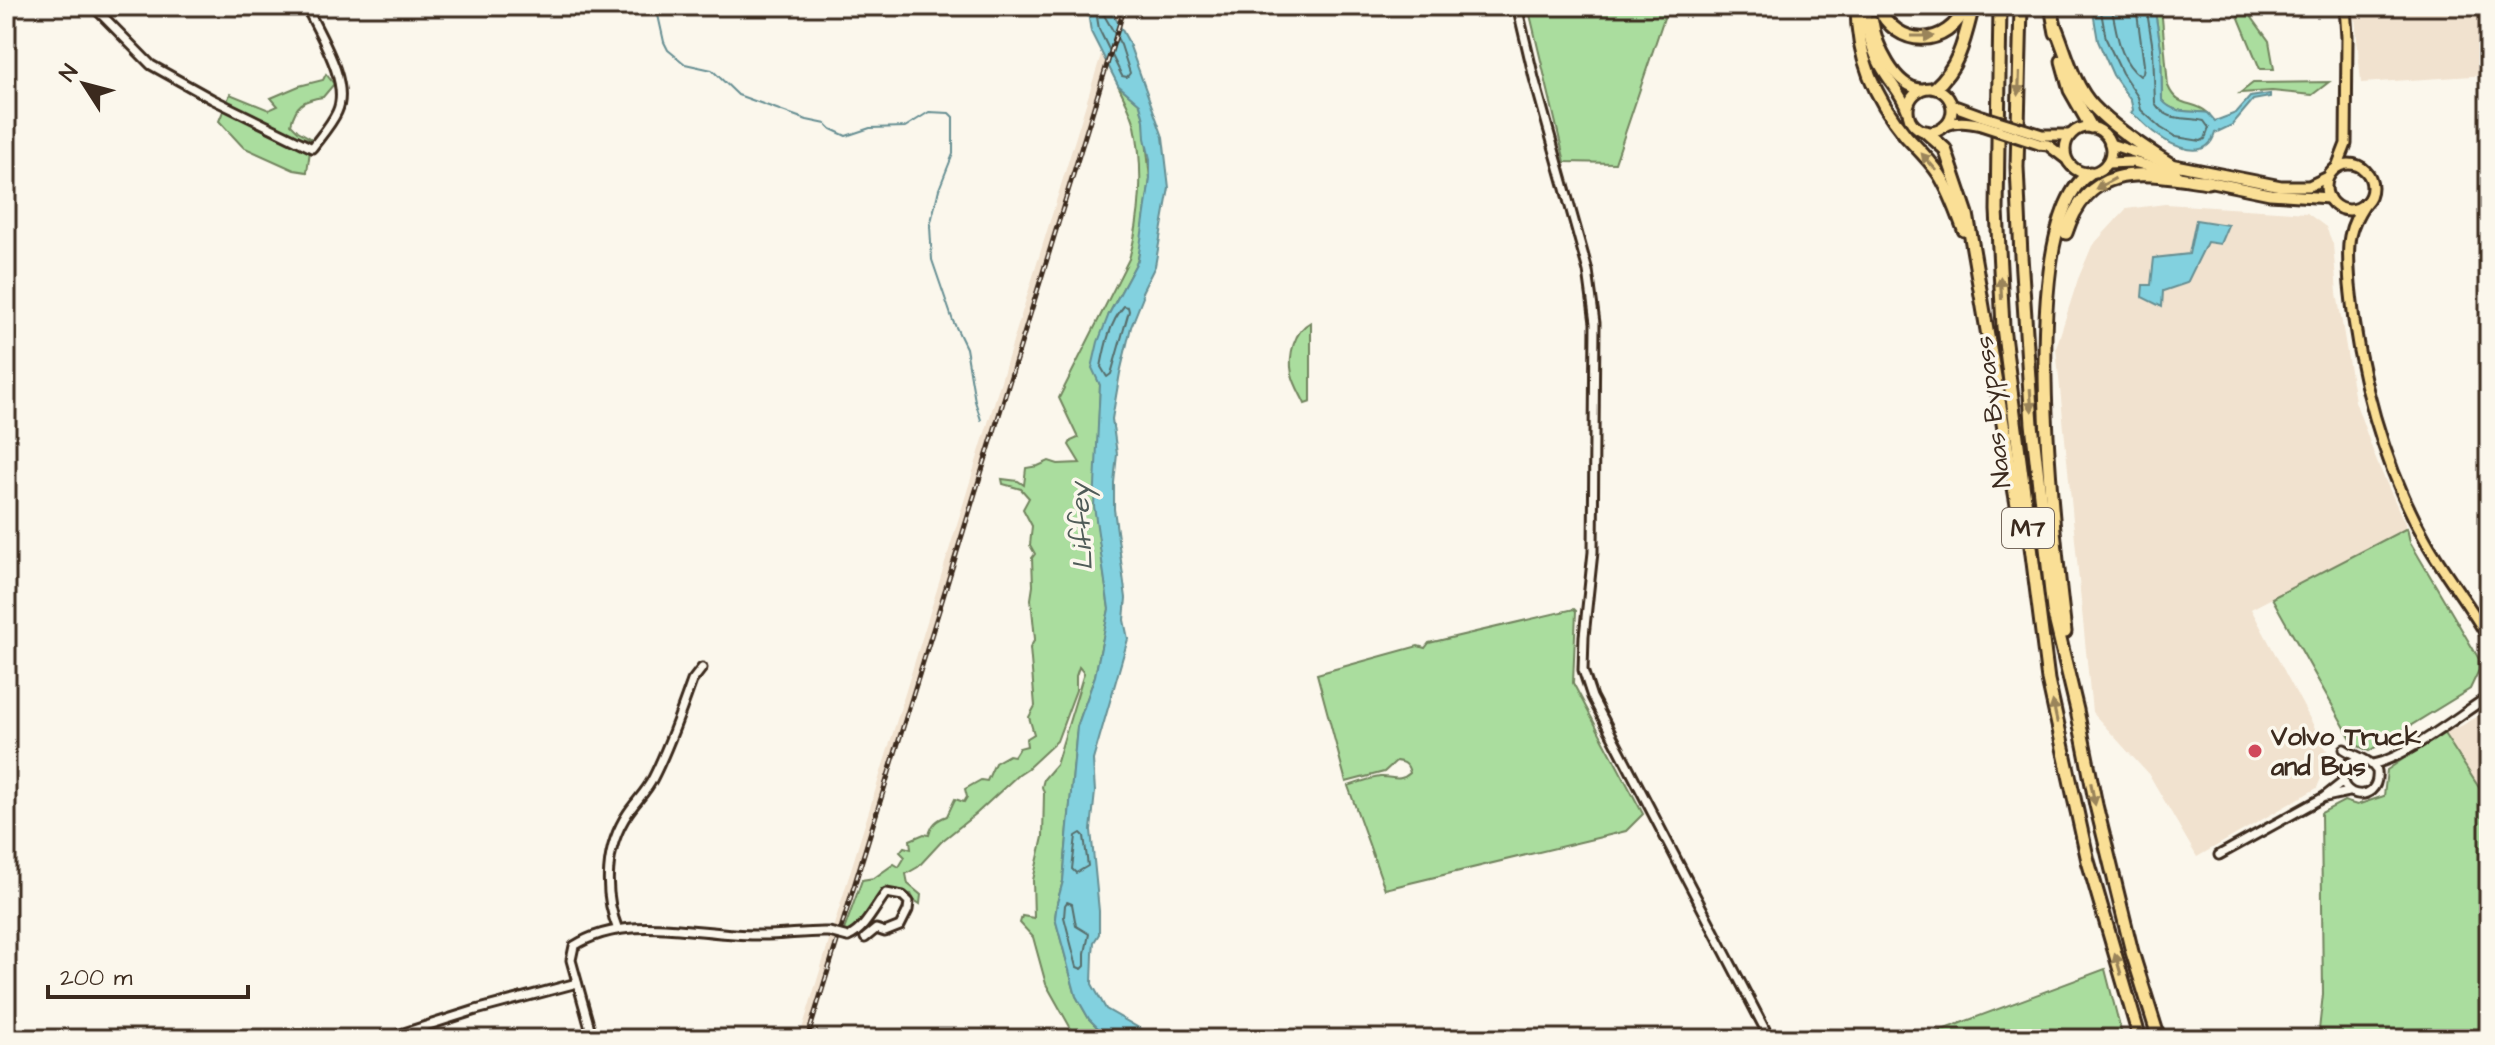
<svg xmlns="http://www.w3.org/2000/svg" width="2495" height="1045" font-family="'Architects Daughter',sans-serif">
<style>
.built{fill:#f1e2cf}
.green{fill:#aadd9e;stroke:#72845e;stroke-width:2}
.water{fill:#82d1df;stroke:#668e92;stroke-width:2}
.lines{fill:none;stroke-linecap:round;stroke-linejoin:round}
.shore{stroke:#576d6b;stroke-width:2}
.stream{stroke:#668e92;stroke-width:2}
.minor-casing{stroke:#3b2a1e;stroke-width:13}
.major-casing{stroke:#3b2a1e;stroke-width:15}
.highway-casing{stroke:#3b2a1e;stroke-width:17}
.minor{stroke:#fbf7ec;stroke-width:7}
.major{stroke:#fadf96;stroke-width:9}
.highway{stroke:#fadf96;stroke-width:11}
.rail-casing{stroke:#3b2a1e;stroke-width:5}
.rail{stroke:#fbf7ec;stroke-width:2;stroke-dasharray:6;stroke-linecap:butt}
.minor-bridge-casing{stroke:#3b2a1e;stroke-width:13;stroke-linecap:butt}
.major-bridge-casing{stroke:#3b2a1e;stroke-width:15;stroke-linecap:butt}
.minor-bridge{stroke:#fbf7ec;stroke-width:7}
.major-bridge{stroke:#fadf96;stroke-width:9}
.oneway{fill:#9a845a}
.poi-dot{fill:#d1495b;stroke:#fbf7ec;stroke-width:3}
.labels{text-anchor:middle;stroke-width:7;stroke-linejoin:round;paint-order:stroke}
.shield{fill:#fbf7ec;stroke:#75685c;stroke-width:2}
.shield-label{font-size:24px;font-weight:bold;fill:#3b2a1e}
.street-label{font-size:26px;fill:#3b2a1e;stroke:#fbf7ec}
.poi-label{font-size:26px;font-weight:bold;fill:#3b2a1e;stroke:#fbf7ec;text-anchor:start}
.water-label{font-size:28px;font-style:italic;fill:#505c58;stroke:#fbf7ec}
</style>
<rect width="100%" height="100%" fill="#fbf7ec"/>
<filter id="ink" filterUnits="userSpaceOnUse"><feTurbulence type="fractalNoise" baseFrequency=".0125" numOctaves="2"/><feDisplacementMap in="SourceGraphic" scale="16" xChannelSelector="R" yChannelSelector="G"/><feConvolveMatrix kernelMatrix="1 2 1 2 8 2 1 2 1" color-interpolation-filters="sRGB"/></filter>
<g filter="url(#ink)">
<g class="built">
<polygon points="1116,6 1127,6 809,1039 799,1039"/>
<polygon points="2354,6 2489,6 2489,75 2361,83"/>
<polygon points="2165,204 2307,213 2326,227 2333,244 2337,293 2355,401 2377,462 2407,528 2251,609 2330,756 2317,788 2197,857 2150,776 2092,712 2056,348 2078,279 2092,246 2126,209"/>
<polygon points="2489,710 2489,803 2443,732 2461,726"/>
</g>
<g class="green">
<polygon points="1528,6 1668,6 1615,163 1565,162"/>
<path d="M2154 6H2161L2168 86C2178 110 2193 99 2208 113 2191 110 2174 115 2162 100L2161 48Z"/>
<polygon points="2234,6 2246,6 2248,12 2269,41 2274,69 2260,69"/>
<path d="M326 74 334 84 323 97C303 100 296 104 291 124L298 131 314 140 290 134 285 140 310 151 307 172 294 170 243 147 219 121 230 94 269 110 278 106 271 98 299 86 323 80Z"/>
<polygon points="2329,82 2312,95 2272,91 2240,93 2253,83"/>
<path d="M1118 85 1140 104 1144 120 1150 179 1141 245 1137 262 1109 314 1093 368 1100 385 1095 508 1109 609 1095 676 1077 727 1063 881 1057 903 1055 918 1076 996 1089 1019 1102 1032 1089 1039 1074 1034 1046 984 1033 937 1020 923 1022 916 1034 918 1033 880 1043 837 1044 793 1042 787 1044 779 1056 765 1084 673 1079 667 1076 676V690L1057 741 1028 768 1019 774 977 813 942 841 918 867 906 874 908 884 921 895 920 904 914 900 911 894 895 892 886 886C881 901 859 931 843 933L862 880 874 878 894 864 899 867 905 857 900 852 904 847 911 849 910 840 924 834 929 835C932 824 936 820 947 816L955 799 964 802 967 797 965 789 981 780 987 781 995 763 1009 755 1014 756 1019 748 1027 746 1026 739 1034 734 1029 717 1035 706 1030 648 1035 639 1031 599 1033 586 1032 558 1035 554 1030 545 1032 526 1023 509 1029 498 1021 489 1003 484 1002 479 1018 481 1024 485 1026 468 1038 466 1049 461 1058 464 1080 463 1069 445 1071 441 1078 438 1059 398 1129 259C1141 217 1144 169 1135 126 1132 112 1124 98 1118 85Z"/>
<path d="M1311 322V402L1305 404C1301 395 1294 384 1292 374 1288 355 1294 331 1311 322Z"/>
<polygon points="2407,528 2410,542 2479,659 2479,670 2470,689 2369,751 2354,744 2272,598"/>
<path d="M1574 609 1576 611 1573 683 1643 814 1626 831 1385 889 1348 786C1358 783 1370 778 1380 777 1392 776 1399 783 1410 773 1408 764 1405 762 1396 761L1384 772 1346 782 1317 674 1418 646 1425 648 1429 643Z"/>
<polygon points="2443,732 2489,803 2489,1039 2318,1039 2323,994 2321,813 2344,801 2357,805 2384,796 2387,770"/>
<polygon points="2105,969 2123,1039 1918,1039"/>
</g>
<g class="water">
<polygon points="1087,6 1109,6 1128,41 1163,137 1169,188 1155,266 1142,292 1143,297 1131,327 1120,373 1112,419 1117,454 1114,483 1114,509 1126,598 1124,620 1128,639 1093,760 1095,792 1091,830 1099,911 1099,934 1094,942 1093,954 1092,984 1106,1009 1158,1039 1116,1039 1102,1032 1089,1019 1076,996 1055,918 1057,903 1063,881 1077,727 1095,676 1109,609 1094,506 1100,385 1092,368 1098,342 1109,314 1138,260 1150,179 1150,159 1145,138 1144,120 1140,104 1118,85 1091,32"/>
<path d="M2092 6H2154L2161 48 2162 100C2174 115 2191 110 2208 113L2215 121 2236 113 2250 97 2270 94V97L2253 100 2232 125 2215 133C2207 162 2173 147 2156 134 2147 128 2141 119 2131 113L2133 110 2131 101 2113 75 2098 41Z"/>
<polygon points="2196,220 2228,225 2220,244 2207,242 2187,283 2163,291 2162,307 2142,297 2143,285 2151,285 2154,258 2189,254"/>
</g>
<g class="lines">
<g class="shore">
<path d="M2100 6 2106 39 2122 73 2138 97 2141 110 2161 128 2176 137 2201 141 2205 139 2209 128 2204 121C2186 116 2167 123 2155 103L2153 49 2146 6"/>
<path d="M2111 6C2117 30 2118 60 2140 76L2143 73 2144 65 2136 6"/>
<polygon points="1100,13 1104,15 1121,45 1130,73 1127,77 1122,76 1099,29 1097,17"/>
<path d="M1124 306 1128 307 1129 311 1111 374 1107 377 1101 367C1105 346 1110 322 1124 306Z"/>
<polygon points="1081,833 1084,836 1088,866 1076,873 1072,869 1076,836"/>
<polygon points="1067,902 1072,904 1076,926 1089,934 1085,953 1085,966 1082,969 1077,967 1064,917 1065,905"/>
</g>
<polyline class="stream" points="656,6 664,42 668,50 685,64 712,70 738,95 807,120 826,124 831,129 846,136 870,128 905,127 929,112 949,113 953,117 953,154 939,189 930,226 932,260 953,321 966,348 975,401 981,420"/>
<defs>
<g id="minor">
<path d="M93 6 151 65 212 99 312 148C320 137 331 125 337 112 351 83 319 34 306 6"/>
<polyline points="1517,6 1534,78 1588,271 1595,323 1593,552 1584,636 1583,670 1592,697 1770,1039"/>
<path d="M2344 749C2356 757 2370 759 2377 771 2381 809 2327 796 2347 764L2358 759"/>
<path d="M2373 764C2405 758 2454 719 2483 700L2489 690"/>
<polyline points="2326,797 2349,792"/>
<polyline points="2219,855 2324,797 2343,782"/>
<path d="M618 930C603 892 605 847 628 813 636 801 647 791 653 778 669 747 680 714 692 681L702 668"/>
<path d="M848 937C865 930 875 907 886 893L903 896 909 902 908 910 900 926 885 932 876 929 865 938"/>
<polyline points="385,1039 476,1010 577,983"/>
<path d="M593 1039 571 960 574 946C627 912 697 935 755 935 780 936 805 931 829 932"/>
</g>
<g id="major">
<path d="M1865 6C1866 28 1871 51 1883 70 1891 84 1902 94 1907 110"/>
<path d="M1873 21C1876 45 1895 87 1921 89"/>
<circle cx="1930" cy="110" r="22"/>
<polyline points="1952,105 1982,116"/>
<path d="M1945 126C1956 120 1969 122 1981 125"/>
<circle cx="2088" cy="150" r="23"/>
<polyline points="2042,135 2070,135"/>
<polyline points="2039,144 2048,145 2065,158"/>
<polyline points="2110,144 2170,164 2281,186 2309,186 2328,177"/>
<polyline points="2107,163 2133,162 2176,173"/>
<circle cx="2349" cy="187" r="23"/>
<polyline points="2337,167 2346,144 2347,37 2345,6"/>
<polyline points="2202,180 2270,194 2329,198"/>
<path d="M2365 203C2358 214 2352 224 2350 236 2347 252 2349 269 2350 285 2357 369 2384 468 2426 541 2445 575 2470 605 2489 639"/>
</g>
<g id="highway">
<path d="M1857 6C1857 57 1874 97 1906 136 1917 148 1930 160 1939 174 1950 191 1957 211 1964 230"/>
<path d="M1878 6C1896 49 1948 49 1966 6"/>
<polyline points="2000,6 1997,210 2003,327 2048,680 2088,861 2140,1039"/>
<polyline points="2021,6 2017,167 2021,256 2032,424 2053,610 2077,710 2096,805 2132,952 2159,1039"/>
<polyline points="2051,6 2056,33"/>
<path d="M2055 26C2066 52 2073 85 2093 106 2113 127 2146 149 2170 164"/>
<polyline points="2062,61 2070,90 2091,127"/>
<path d="M1935 88C1960 66 1965 37 1973 6"/>
<polyline points="1926,132 1945,149 1967,214 2022,534"/>
<path d="M2066 233C2090 158 2147 174 2208 182"/>
<path d="M2065 632C2055 548 2014 222 2090 173"/>
</g>
</defs>
<use href="#minor" class="minor-casing"/>
<use href="#major" class="major-casing"/>
<use href="#highway" class="highway-casing"/>
<use href="#minor" class="minor"/>
<use href="#major" class="major"/>
<use href="#highway" class="highway"/>
<defs>
<polyline id="rail" points="807,1039 1125,6"/>
</defs>
<use href="#rail" class="rail-casing"/>
<use href="#rail" class="rail"/>
<defs>
<polyline id="minor-bridge" points="829,932 848,937"/>
<g id="major-bridge">
<polyline points="1982,116 2042,135"/>
<polyline points="1981,125 2039,144"/>
</g>
</defs>
<use href="#minor-bridge" class="minor-bridge-casing"/>
<use href="#major-bridge" class="major-bridge-casing"/>
<use href="#minor-bridge" class="minor-bridge"/>
<use href="#major-bridge" class="major-bridge"/>
</g>
<defs><path id="oneway-solid" d="M-6-.8H1V-3.2L6.5 0L1 3.2V.8H-6Z" transform="scale(2)"/></defs>
<g class="oneway">
<use href="#oneway-solid" transform="translate(1922 36)"/>
<use href="#oneway-solid" transform="translate(2019 84) rotate(92)"/>
<use href="#oneway-solid" transform="translate(1929 162) rotate(-131)"/>
<use href="#oneway-solid" transform="translate(2105 184) rotate(151)"/>
<use href="#oneway-solid" transform="translate(2001 288) rotate(-93)"/>
<use href="#oneway-solid" transform="translate(2031 400) rotate(86)"/>
<use href="#oneway-solid" transform="translate(2055 712) rotate(-102)"/>
<use href="#oneway-solid" transform="translate(2093 794) rotate(79)"/>
<use href="#oneway-solid" transform="translate(2118 964) rotate(-106)"/>
</g>
</g>
<circle class="poi-dot" cx="2255" cy="751" r="8"/>
<g class="labels">
<rect class="shield" x="2002" y="508" width="52" height="40" rx="6"/>
<g class="shield-label">
<text x="2028" y="536">M7</text>
</g>
<g class="street-label">
<text transform="translate(1992 412) rotate(-97)" y="9">Naas Bypass</text>
</g>
<g class="poi-label">
<text x="2271" y="745">Volvo Truck<tspan x="2271" dy="30">and Bus</tspan></text>
</g>
<g class="water-label">
<text transform="translate(1080 527) rotate(-93)" y="10">Liffey</text>
</g>
</g>
<rect width="2495" height="1045" fill="none" stroke="#fbf7ec" stroke-width="32"/>
<rect x="16" y="16" width="2463" height="1013" fill="none" stroke="#3b2a1e" stroke-width="3" filter="url(#ink)"/>
<g transform="translate(84 84) rotate(306)" stroke="#fbf7ec" stroke-width="6" paint-order="stroke">
<path d="M0-6L14 30L0 20L-14 30Z" fill="#3b2a1e"/>
<text y="-12" font-size="22" font-weight="bold" text-anchor="middle" fill="#3b2a1e">N</text>
</g>
<path d="M48 985v12h200v-12" fill="none" stroke="#3b2a1e" stroke-width="4"/>
<text x="60" y="985" font-size="24" fill="#3b2a1e" stroke="#fbf7ec" stroke-width="6" paint-order="stroke">200 m</text>
</svg>
